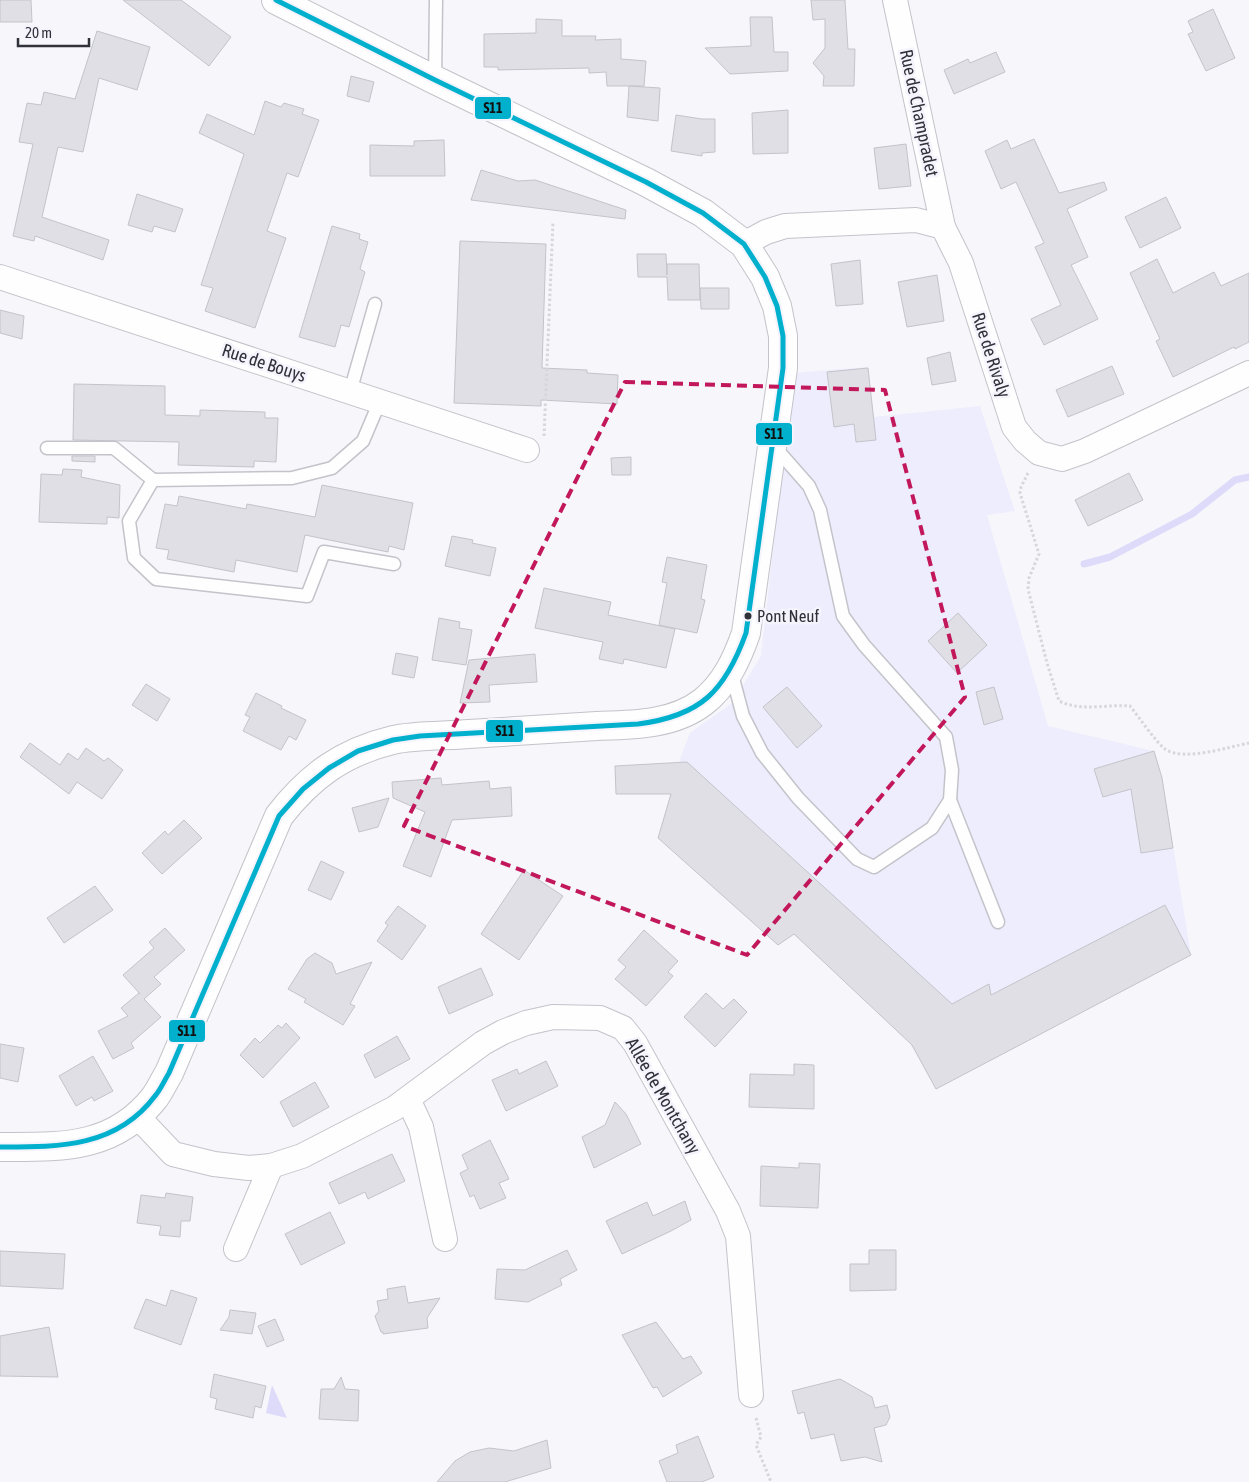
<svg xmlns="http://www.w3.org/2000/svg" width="1249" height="1482" font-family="'Asap Condensed',sans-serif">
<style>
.built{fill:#eeedfd}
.water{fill:#dedbfa}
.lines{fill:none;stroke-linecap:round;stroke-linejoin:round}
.stream{stroke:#dedbfa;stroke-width:7}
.building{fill:#e0dfe6;stroke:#c3c3ca}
.service-casing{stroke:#c3c3ca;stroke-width:15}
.minor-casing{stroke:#c3c3ca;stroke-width:26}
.secondary-casing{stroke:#c3c3ca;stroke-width:30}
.path{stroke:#d7d6da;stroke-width:3;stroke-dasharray:2.5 2.5;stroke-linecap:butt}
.service{stroke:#fefefe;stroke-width:12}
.minor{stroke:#fefefe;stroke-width:24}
.secondary{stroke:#fefefe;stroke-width:28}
.bus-1-casing{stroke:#f5f4fd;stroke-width:9}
.bus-1{stroke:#00b0cc;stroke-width:5}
.marked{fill:none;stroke:#c2185b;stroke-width:4;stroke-dasharray:10 6;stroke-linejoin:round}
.bus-dot{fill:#31313a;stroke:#f5f4fd;stroke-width:2}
.labels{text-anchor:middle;stroke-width:5;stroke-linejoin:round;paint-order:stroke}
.bus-label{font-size:17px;fill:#31313a;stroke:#f5f4fd;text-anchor:start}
.street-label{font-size:18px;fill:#31313a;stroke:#f5f4fd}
.line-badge{stroke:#f5f4fd;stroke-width:2}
.pale-badge-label{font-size:14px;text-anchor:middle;font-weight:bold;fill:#111}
</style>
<rect width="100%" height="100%" fill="#f6f6fb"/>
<polygon class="built" points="868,367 874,417 980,406 1015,511 987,515 1048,726 1154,751 1162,778 1191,955 936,1089 908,1040 794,934 778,945 658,838 681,756 690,733 732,703 761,656 793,373"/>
<polygon class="water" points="272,1385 287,1418 266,1413"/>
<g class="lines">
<polyline class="stream" points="1084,564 1110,557 1192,514 1235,480 1249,477"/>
</g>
<g class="building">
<polygon points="0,0 31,0 32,22 0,22"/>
<polygon points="123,0 181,0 231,37 209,66"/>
<polygon points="811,0 845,0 848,49 855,49 854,86 823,86 824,76 813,63 825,48 825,19 813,20"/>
<polygon points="1213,9 1235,58 1206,71 1188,34 1193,32 1188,21"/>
<polygon points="750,17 772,17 774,52 788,52 788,71 730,74 705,48 751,46"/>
<polygon points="536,19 562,20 562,36 596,36 595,40 621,39 621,59 646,61 644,86 607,86 606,72 589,73 589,68 498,70 498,67 484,67 484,34 536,33"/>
<polygon points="97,31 150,47 137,90 99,78 83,152 58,147 42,217 109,240 103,260 35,236 34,241 13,236 33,144 19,142 27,103 41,105 44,92 75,99"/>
<polygon points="996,52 1005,72 954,94 944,70 968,59 970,63"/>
<polygon points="351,76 374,82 369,102 347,96"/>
<polygon points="629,86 660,88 658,121 627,117"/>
<polygon points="265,101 281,107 284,103 304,109 302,114 319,120 298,177 287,173 267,231 286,238 255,328 205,311 213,288 201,285 244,154 199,133 207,114 254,135"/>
<polygon points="788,110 788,153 753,154 752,113"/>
<polygon points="676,115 702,119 715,119 715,152 702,153 702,156 671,151"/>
<polygon points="1034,139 1059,193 1104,182 1107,190 1067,209 1088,257 1071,265 1098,319 1044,345 1031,319 1061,305 1035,247 1044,243 1016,182 1001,189 985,151 1007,140 1011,149"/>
<polygon points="444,140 445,176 370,176 370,145 414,146 414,141"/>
<polygon points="906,144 911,186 879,189 874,148"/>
<polygon points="481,170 518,181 535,180 626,210 625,219 471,200"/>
<polygon points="137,194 183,209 175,232 154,226 152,232 128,225"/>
<polygon points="1166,197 1181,228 1140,248 1125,217"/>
<polygon points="332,226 360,234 359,239 368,242 360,269 365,272 349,327 341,325 335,347 299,337"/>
<polygon points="460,241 546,244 542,368 587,370 587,373 618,375 617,404 541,400 541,406 454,403"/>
<polygon points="637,254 666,254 667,275 667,264 699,264 700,300 668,300 667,277 638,277"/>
<polygon points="1157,259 1173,293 1214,272 1221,286 1249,273 1249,342 1235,349 1234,347 1173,377 1156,341 1160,339 1130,273"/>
<polygon points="860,260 863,304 836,306 831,264"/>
<polygon points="937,275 944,321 907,327 898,282"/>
<polygon points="700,288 729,288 729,309 701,309"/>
<polygon points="0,310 24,316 22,339 0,333"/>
<polygon points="950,352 956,381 932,385 927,358"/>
<polygon points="1112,366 1124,394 1068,417 1056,390"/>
<polygon points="868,368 876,440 856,442 854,424 834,427 827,372"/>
<polygon points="74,384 165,386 165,415 200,416 200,410 265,412 265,418 278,418 276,462 254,461 254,467 178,465 179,442 73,440"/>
<polygon points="72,456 95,456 95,462 72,461"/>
<polygon points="631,457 631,475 612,475 611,458"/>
<polygon points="63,469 82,470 81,477 120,485 119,518 107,517 107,524 39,522 41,474 62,475"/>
<polygon points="1129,473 1143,500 1088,526 1075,500"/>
<polygon points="322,485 413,503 404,550 389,546 388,552 305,535 297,572 236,560 234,572 167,559 169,550 156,548 165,504 177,506 179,496 246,509 247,504 315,517"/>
<polygon points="452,536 473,540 472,543 496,548 490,576 445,566"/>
<polygon points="667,557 707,565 701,599 705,600 697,633 659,625 667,583 662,582"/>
<polygon points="544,588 611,602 608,615 675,629 666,668 624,659 623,664 599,659 603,642 535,628"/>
<polygon points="958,613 987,645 957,673 928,641"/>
<polygon points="439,618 460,622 459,628 472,630 466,665 432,660"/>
<polygon points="396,653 418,657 414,678 392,674"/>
<polygon points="535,654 537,682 489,685 490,702 460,703 469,660"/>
<polygon points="146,684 170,699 157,721 132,705"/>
<polygon points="787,687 822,726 797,748 763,707"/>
<polygon points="994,687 1003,719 984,725 976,692"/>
<polygon points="256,693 282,706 281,708 306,720 296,740 289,736 281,750 243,731 250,717 245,715"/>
<polygon points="30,743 60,765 68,753 78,760 86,748 104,761 108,758 123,770 102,799 77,782 69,794 20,757"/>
<polygon points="1154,751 1162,778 1173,848 1141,853 1131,789 1103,797 1094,769"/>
<polygon points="687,762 952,1004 989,984 991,995 1165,905 1191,955 936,1089 912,1045 794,934 778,945 658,838 671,794 616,794 615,766"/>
<polygon points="441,778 442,785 489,781 490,789 511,787 512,816 452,820 431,877 403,866 425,812 393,798 392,782"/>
<polygon points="389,798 378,827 359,832 352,808"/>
<polygon points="184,820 202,838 162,874 142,853 165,831 168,835"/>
<polygon points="321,861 344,872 331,900 308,890"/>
<polygon points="524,870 563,896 519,960 481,934"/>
<polygon points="95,886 113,910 64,943 47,918"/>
<polygon points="398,906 426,926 402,960 377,941 388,925 385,923"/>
<polygon points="165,928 185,950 154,977 161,984 144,999 161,1017 131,1043 134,1048 113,1059 98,1031 128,1016 121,1008 139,993 140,994 123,975 154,948 149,942"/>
<polygon points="644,930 678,961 668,972 673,976 646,1006 615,979 626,967 618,960"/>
<polygon points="315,953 332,963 336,974 372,962 350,1004 355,1006 343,1025 304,1002 306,999 288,989 307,959"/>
<polygon points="481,968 493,995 449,1014 438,987"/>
<polygon points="706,993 723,1009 734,999 747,1012 715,1047 684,1017"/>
<polygon points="286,1023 300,1038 263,1078 240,1055 255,1038 260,1043 278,1025 282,1028"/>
<polygon points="397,1036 410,1059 375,1078 364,1055"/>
<polygon points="0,1044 24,1048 18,1082 0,1078"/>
<polygon points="93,1056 113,1091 94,1101 92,1097 76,1106 59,1076"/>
<polygon points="546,1061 558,1086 506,1111 492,1080 517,1069 519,1074"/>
<polygon points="794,1064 814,1065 814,1109 749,1107 750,1074 794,1075"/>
<polygon points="315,1082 329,1107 293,1127 280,1102"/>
<polygon points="615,1102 626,1114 641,1144 594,1168 582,1137 605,1125"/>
<polygon points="490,1140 509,1179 499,1183 506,1198 480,1209 474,1195 470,1197 460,1173 468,1169 462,1155"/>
<polygon points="392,1154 405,1181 368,1199 365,1192 339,1204 329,1183"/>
<polygon points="799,1163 820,1164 818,1208 760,1206 761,1166 799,1168"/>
<polygon points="166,1193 193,1197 190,1221 181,1221 180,1237 159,1235 161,1226 137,1223 141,1195 165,1198"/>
<polygon points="685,1201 691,1220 671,1231 622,1254 606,1221 647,1202 653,1216"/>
<polygon points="330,1212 345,1243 301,1265 285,1234"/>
<polygon points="567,1250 577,1270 560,1279 562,1285 528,1302 495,1299 497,1269 525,1270"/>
<polygon points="869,1250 896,1250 896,1290 850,1291 850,1264 869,1264"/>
<polygon points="0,1251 65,1254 63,1289 0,1286"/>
<polygon points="405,1286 408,1303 440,1298 427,1318 428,1328 383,1334 383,1332 381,1332 375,1316 379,1311 377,1301 388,1299 387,1289"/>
<polygon points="171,1290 197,1298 181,1345 134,1328 146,1299 166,1306"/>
<polygon points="230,1310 256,1313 252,1334 220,1330 229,1317"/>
<polygon points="275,1319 284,1340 267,1347 258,1326"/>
<polygon points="656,1322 683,1359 691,1356 702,1373 663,1397 657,1387 653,1388 622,1335"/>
<polygon points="49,1327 58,1377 0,1376 0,1336"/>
<polygon points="214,1374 266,1386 261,1408 255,1406 253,1418 215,1409 217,1399 210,1397"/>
<polygon points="341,1377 345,1389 359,1390 358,1421 319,1419 321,1389 334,1389"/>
<polygon points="840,1379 872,1397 875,1408 887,1405 890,1417 886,1425 874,1428 882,1462 865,1457 841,1461 834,1434 811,1439 804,1412 798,1414 792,1391"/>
<polygon points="698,1436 714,1477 702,1482 667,1482 659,1461 678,1453 676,1445"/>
<polygon points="547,1440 551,1468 505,1482 437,1482 455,1461 470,1452 489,1448 514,1451"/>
</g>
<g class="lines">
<defs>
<g id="service">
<polyline points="435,80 436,0"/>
<polyline points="350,392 375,304"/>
<polyline points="380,401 363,441 332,468 292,478 153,480 129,521 134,558 156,579 307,596 324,552 394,564"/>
<polyline points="47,448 114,448 153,480"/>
<polyline points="731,671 743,716 762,753 798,798 857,859 874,867 932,828 950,800 952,770 946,737 864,645 843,616 820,510 809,486 773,445"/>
<polyline points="950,800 998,922"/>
</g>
<g id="minor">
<polyline points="895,0 943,227"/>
<polyline points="744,244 766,232 785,226 916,220 943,227 961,263 1014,427 1025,441 1039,453 1062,459 1085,451 1249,373"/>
<polyline points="0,277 527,450"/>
<polyline points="408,1099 421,1127 445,1239"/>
<polyline points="137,1116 173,1154 214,1164 249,1168 271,1166 302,1156 395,1108 483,1043 503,1032 526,1023 553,1017 600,1018 623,1028 635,1043 728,1211 738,1236 751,1395"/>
<polyline points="236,1249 271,1166"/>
</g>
<path id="secondary" d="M0 1147C60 1147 114 1150 155 1097 160 1090 164 1081 169 1073L279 816C310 776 343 752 393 740 414 735 447 736 469 734 512 731 555 729 597 726 633 725 673 725 703 702 725 685 737 659 746 633L783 368V336L777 306 765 277 744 244 703 213 646 182 435 80 276 0"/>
</defs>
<use href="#service" class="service-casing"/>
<use href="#minor" class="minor-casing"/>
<use href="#secondary" class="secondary-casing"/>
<g class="path">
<polyline points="544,436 553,222"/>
<path d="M1028 473 1021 487 1020 493 1039 554 1029 578 1028 589 1047 663 1059 701C1081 712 1107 704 1130 706 1139 717 1155 741 1165 749 1183 762 1228 747 1249 743"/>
<polyline points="756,1418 761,1437 756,1445 771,1482"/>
</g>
<use href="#service" class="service"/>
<use href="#minor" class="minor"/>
<use href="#secondary" class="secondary"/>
<defs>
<path id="bus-1" d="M0 1147C58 1147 116 1148 155 1096 161 1089 164 1081 169 1073L279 816 303 789 329 768 358 751 393 740 420 736 638 724C701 716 725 691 746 633L783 368V336L777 306 765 277 744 244 703 213 646 182 435 80 276 0"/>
</defs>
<use href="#bus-1" class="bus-1-casing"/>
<use href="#bus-1" class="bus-1"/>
</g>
<path class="marked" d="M625 382 885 390 965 697 747 955 404 826Z"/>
<circle class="bus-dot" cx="748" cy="616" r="4.5"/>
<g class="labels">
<g class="bus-label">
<text x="757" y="622">Pont Neuf</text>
</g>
<g class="street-label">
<text transform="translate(919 113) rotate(78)" y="6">Rue de Champradet</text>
<text transform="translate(991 355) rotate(72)" y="6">Rue de Rivaly</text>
<text transform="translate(264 363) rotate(18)" y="6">Rue de Bouys</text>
<text transform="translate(663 1096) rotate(60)" y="6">Allée de Montchany</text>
</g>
</g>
<g class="line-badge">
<rect x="474" y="96" width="38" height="24" rx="5" fill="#00b0cc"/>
<rect x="755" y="422" width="38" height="24" rx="5" fill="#00b0cc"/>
<rect x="485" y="719" width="39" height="24" rx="5" fill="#00b0cc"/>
<rect x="168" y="1019" width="38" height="24" rx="5" fill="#00b0cc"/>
</g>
<g class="pale-badge-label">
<text x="493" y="113">S11</text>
<text x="774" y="439">S11</text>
<text x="505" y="736">S11</text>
<text x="187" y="1036">S11</text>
</g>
<path d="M18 38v8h71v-8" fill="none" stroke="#31313a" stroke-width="2.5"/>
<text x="25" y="38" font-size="15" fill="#31313a" stroke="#f5f4fd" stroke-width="4" paint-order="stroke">20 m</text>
</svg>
